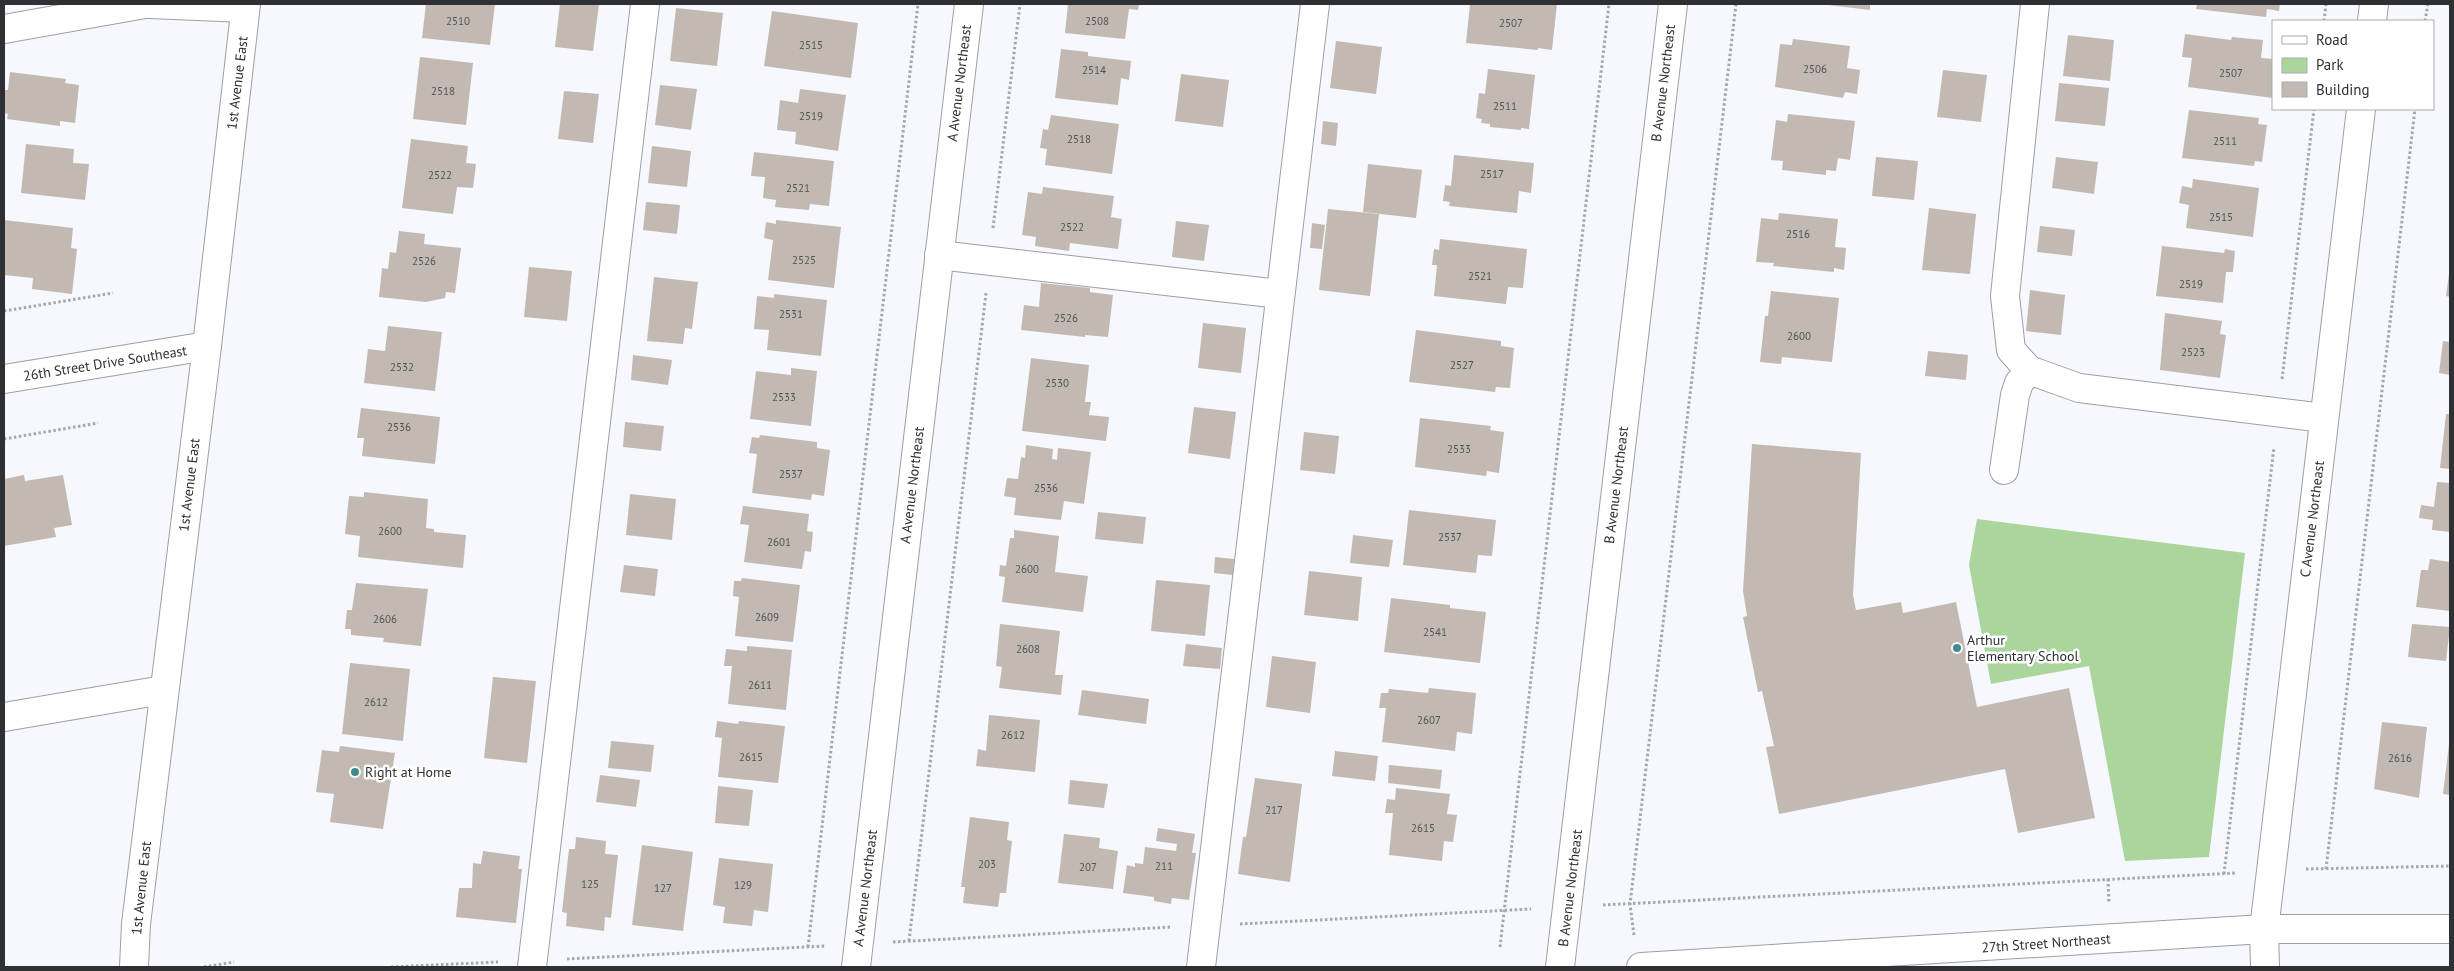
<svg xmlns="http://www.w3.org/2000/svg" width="2454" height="971" font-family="'PT Sans',sans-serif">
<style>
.green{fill:#aad69d}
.building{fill:#c2b9b2}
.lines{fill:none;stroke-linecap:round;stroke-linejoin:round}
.minor-casing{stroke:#9d9ea8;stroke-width:30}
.major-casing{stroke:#9d9ea8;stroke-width:30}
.path{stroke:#a6a7ad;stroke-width:3;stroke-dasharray:2.5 2.5;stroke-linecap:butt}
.minor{stroke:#fff;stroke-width:28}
.major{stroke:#fff;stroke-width:28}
.poi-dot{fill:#428a8f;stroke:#fff;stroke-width:2}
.labels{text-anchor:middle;stroke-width:5;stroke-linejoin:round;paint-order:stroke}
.number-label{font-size:11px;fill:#545254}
.street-label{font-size:14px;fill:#2f3034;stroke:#fff}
.poi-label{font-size:14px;fill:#2f3034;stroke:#fff;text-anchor:start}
</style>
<rect width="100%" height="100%" fill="#f7f7fe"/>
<polygon class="green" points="1977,519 2245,553 2209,857 2125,861 2089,666 1991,684 1969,565"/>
<g class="building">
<polygon points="426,4 495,4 490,45 422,38"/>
<polygon points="560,4 599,4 593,51 555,47"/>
<polygon points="1068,4 1139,4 1138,10 1129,9 1125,39 1065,33"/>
<polygon points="1470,4 1557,4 1552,50 1538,48 1538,50 1466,43"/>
<polygon points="1820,4 1870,4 1870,10"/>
<polygon points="2197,4 2280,4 2279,11 2267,9 2266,17 2196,9"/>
<polygon points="676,8 723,13 717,66 670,61"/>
<polygon points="772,11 858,23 851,78 764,66"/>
<polygon points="2185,34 2231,40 2232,37 2263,40 2261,58 2273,59 2273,98 2188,87 2192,58 2182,57"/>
<polygon points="2068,35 2114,40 2110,81 2063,76"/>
<polygon points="1793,39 1850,46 1847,68 1860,70 1857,94 1845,92 1843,98 1775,87 1780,44 1792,45"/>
<polygon points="1336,41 1382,47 1376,94 1330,88"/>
<polygon points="1061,49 1088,52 1088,56 1131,61 1129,80 1121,78 1118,105 1055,98"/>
<polygon points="420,57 473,63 466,125 413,119"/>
<polygon points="1488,69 1535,75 1529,129 1521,128 1521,130 1490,127 1490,124 1481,123 1482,119 1476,118 1479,93 1485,94"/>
<polygon points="1943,70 1987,75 1981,122 1937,117"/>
<polygon points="10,72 66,79 65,83 79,85 75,123 60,121 60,126 7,119 8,114 4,113 4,90 8,90"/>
<polygon points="1181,74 1229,80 1223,127 1175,121"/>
<polygon points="2059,83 2109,88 2105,126 2055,121"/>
<polygon points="660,85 697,89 691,130 655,125"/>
<polygon points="800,89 846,95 838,151 795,144 796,132 777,130 780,100 798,103"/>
<polygon points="564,91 599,94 593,143 558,139"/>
<polygon points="2189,110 2259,118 2258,124 2267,125 2262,162 2255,161 2254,166 2182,158"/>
<polygon points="1788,114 1855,121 1850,160 1838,158 1836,171 1826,170 1826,175 1782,170 1783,161 1771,160 1776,120 1787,122"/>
<polygon points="1051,115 1119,124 1112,174 1045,165 1047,149 1040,148 1043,129 1048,130"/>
<polygon points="1323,121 1338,123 1336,146 1321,144"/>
<polygon points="411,139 468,146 466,163 476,164 473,188 457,187 453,214 402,208"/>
<polygon points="26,144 74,149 73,163 89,164 85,200 21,193"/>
<polygon points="652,146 691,151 687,187 648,183"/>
<polygon points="754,152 834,161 829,206 810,204 809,210 775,207 776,200 763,198 765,177 751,176"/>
<polygon points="1454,155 1534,163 1531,193 1519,191 1517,213 1449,206 1450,202 1443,201 1445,185 1451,186"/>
<polygon points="1876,157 1918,161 1914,200 1872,196"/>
<polygon points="2056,157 2098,162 2094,194 2052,188"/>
<polygon points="1368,164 1422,170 1416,218 1363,212"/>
<polygon points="2193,179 2259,188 2253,237 2186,228 2189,205 2179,203 2182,186 2192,188"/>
<polygon points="1043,187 1114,196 1111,217 1122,219 1118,249 1070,243 1069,251 1035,246 1036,237 1022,235 1028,192 1042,194"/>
<polygon points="646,202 680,205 677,234 643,230"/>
<polygon points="1929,208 1976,214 1970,274 1922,270"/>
<polygon points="1328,209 1379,214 1370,296 1319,290"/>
<polygon points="1779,213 1838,219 1835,247 1846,248 1844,270 1834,268 1834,272 1773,266 1774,263 1756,262 1761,218 1778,220"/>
<polygon points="4,220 73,228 71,248 77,249 72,294 32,289 33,278 4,275"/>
<polygon points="776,220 841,227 834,288 768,280 773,240 764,238 766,222 776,224"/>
<polygon points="1176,221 1209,225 1204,261 1172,257"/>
<polygon points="1312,223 1325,225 1322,249 1310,248"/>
<polygon points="2040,226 2075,230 2072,256 2037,252"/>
<polygon points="399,231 425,234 424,244 461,248 455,293 446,292 445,298 426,302 379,297 382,268 388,269 390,252 396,253"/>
<polygon points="1440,239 1527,249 1523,288 1508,287 1506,304 1434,296 1437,265 1432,265 1434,249 1439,250"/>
<polygon points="2162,246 2224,253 2225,249 2235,251 2233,272 2226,272 2223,303 2156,296"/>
<polygon points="529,267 572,271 567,321 524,317"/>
<polygon points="2449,274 2450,274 2450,297 2446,296"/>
<polygon points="654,277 698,282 692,329 685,328 683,344 647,341"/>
<polygon points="1041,283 1090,288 1090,292 1113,295 1108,337 1085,335 1085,337 1021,330 1024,305 1039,307"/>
<polygon points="2030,290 2065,295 2061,335 2026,331"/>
<polygon points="1771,291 1839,298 1832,362 1782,357 1781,364 1760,362 1765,316 1768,316"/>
<polygon points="774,294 827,300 821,356 767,350 769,330 754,329 757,296 774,298"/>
<polygon points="2165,313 2222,321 2220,334 2226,335 2220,378 2160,370"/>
<polygon points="1203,323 1246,328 1241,373 1198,368"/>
<polygon points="388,326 442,332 435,391 364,383 368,349 385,351"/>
<polygon points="1416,330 1501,341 1501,346 1514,348 1510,388 1496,387 1495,392 1409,382"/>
<polygon points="2443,341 2450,342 2450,375 2439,373"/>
<polygon points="1928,351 1968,355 1966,380 1925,376"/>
<polygon points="633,355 672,360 668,385 631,380"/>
<polygon points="1031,358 1089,365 1085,402 1091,402 1089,415 1109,417 1106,441 1022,431"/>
<polygon points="791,368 817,371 811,426 750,419 756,371 791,375"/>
<polygon points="1194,407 1236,412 1230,459 1188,453"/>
<polygon points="361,408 440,417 435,464 362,456 364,438 357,438"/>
<polygon points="2446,414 2450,414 2450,469 2440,468"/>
<polygon points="1420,418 1491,426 1490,430 1504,432 1499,473 1487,471 1486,476 1415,467"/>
<polygon points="625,422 664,426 661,451 623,447"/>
<polygon points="1304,432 1339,436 1335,474 1300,470"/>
<polygon points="760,435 817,442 817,448 830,450 824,496 812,494 811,500 752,493 757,454 749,453 752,437 759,438"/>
<polygon points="1752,444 1861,453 1853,595 1856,610 1901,602 1903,613 1956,602 1977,707 2069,688 2095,818 2018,833 2005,769 1779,814 1766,747 1774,746 1762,691 1758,692 1743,617 1747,616 1743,591"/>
<polygon points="1026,445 1053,449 1052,459 1057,460 1058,448 1091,452 1084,504 1064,501 1061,520 1014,515 1016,498 1004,496 1007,478 1018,479 1021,457 1025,458"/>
<polygon points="24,475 25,481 63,475 72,525 54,528 56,537 4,546 4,479"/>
<polygon points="2437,482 2450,483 2450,532 2432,530 2433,520 2419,518 2421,505 2434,507"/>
<polygon points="364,492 428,499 426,528 434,529 434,532 466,535 463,568 358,557 360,536 345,534 349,496 364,497"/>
<polygon points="630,494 676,499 672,540 626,535"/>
<polygon points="743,506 809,514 807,531 813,532 811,552 805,551 802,569 744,562 749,525 740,524"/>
<polygon points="1409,510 1496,520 1492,556 1478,555 1476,573 1403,565"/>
<polygon points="1098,512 1146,517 1143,544 1095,539"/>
<polygon points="1014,530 1059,536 1055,572 1088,576 1083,612 1002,602 1005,577 999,576 1000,565 1006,566 1010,538 1014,538"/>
<polygon points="1353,535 1393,540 1389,567 1350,563"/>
<polygon points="1215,557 1234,559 1233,575 1214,573"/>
<polygon points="2430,559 2450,562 2450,611 2416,607 2421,570 2428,570"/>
<polygon points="624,565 658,569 655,596 620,592"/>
<polygon points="1309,571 1362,577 1358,621 1304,615"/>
<polygon points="742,578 800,585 793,642 735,636 739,597 733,596 734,581 741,581"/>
<polygon points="1156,580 1210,585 1205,636 1151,631"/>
<polygon points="356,583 428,589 421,646 383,642 384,638 351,635 351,629 345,629 347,610 352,610"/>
<polygon points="1391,598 1450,605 1450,608 1486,612 1480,663 1384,652"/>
<polygon points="1000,624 1060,631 1055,675 1063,675 1061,695 999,688 1002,667 996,666"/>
<polygon points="2412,624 2450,627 2446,661 2408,657"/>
<polygon points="1186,644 1222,648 1220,669 1183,666"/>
<polygon points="747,646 792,650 786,710 728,704 732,666 724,666 726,649 747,651"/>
<polygon points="1272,656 1316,662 1310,713 1266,707"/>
<polygon points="350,663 410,669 403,741 342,734"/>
<polygon points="493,677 536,681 527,763 484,758"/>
<polygon points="1429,688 1476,693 1472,734 1457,732 1455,751 1382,742 1386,708 1379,708 1381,693 1388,693 1389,689 1428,693"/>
<polygon points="1082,690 1149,699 1146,724 1078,715"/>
<polygon points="989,715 1040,720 1035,772 976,766 978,749 986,751"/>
<polygon points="717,721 738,724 739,721 785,726 778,783 718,777 722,738 715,737"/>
<polygon points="2382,722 2427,727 2419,798 2374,789"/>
<polygon points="611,741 654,745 651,772 608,768"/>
<polygon points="2449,744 2450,744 2450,795 2443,794"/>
<polygon points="340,746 395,753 383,829 330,822 334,794 316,792 322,750 339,752"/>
<polygon points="1335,751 1378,756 1375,781 1332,776"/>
<polygon points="1389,765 1442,770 1440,789 1388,783"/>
<polygon points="600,775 640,780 636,807 596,802"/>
<polygon points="1255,778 1302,784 1290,882 1238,874 1243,837 1246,837"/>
<polygon points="1070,780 1108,784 1104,808 1068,804"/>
<polygon points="718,786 753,790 749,826 715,823"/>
<polygon points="1396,788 1450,794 1447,814 1457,815 1453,842 1444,841 1442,861 1389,855 1393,813 1385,813 1387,799 1395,800"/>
<polygon points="970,817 1009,822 1007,840 1012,841 1006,893 1000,893 998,907 963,903 965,887 961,887"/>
<polygon points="1158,828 1195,834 1192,853 1196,853 1189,900 1172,898 1171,904 1154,901 1154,897 1123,893 1127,865 1135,867 1135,863 1143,864 1145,847 1176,851 1177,844 1156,841"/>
<polygon points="1064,834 1100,838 1099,848 1118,851 1113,889 1058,883"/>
<polygon points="576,837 606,841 605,854 618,855 611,918 605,917 604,931 566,926 567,913 562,912 569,849 575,849"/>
<polygon points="642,845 693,852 683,931 632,925"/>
<polygon points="483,851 520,856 518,869 522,869 516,923 456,917 459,888 472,888 473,863 481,864"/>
<polygon points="719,858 773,864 768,912 754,910 752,926 723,923 725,907 713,905"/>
</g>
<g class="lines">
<defs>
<g id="minor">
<polyline points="150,4 245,8"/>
<polyline points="2372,21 2374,4"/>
<polyline points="4,29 145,4"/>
<polyline points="939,255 1280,294"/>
<polyline points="2029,370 2011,350 2005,296 2035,4"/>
<polyline points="4,379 207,346"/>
<polyline points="2004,470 2015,395 2019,383 2029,370 2079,388 2324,418"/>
<polyline points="4,717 163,690"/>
<polyline points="532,967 645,4"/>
<polyline points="856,967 969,4"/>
<polyline points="1201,967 1315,4"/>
<polyline points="1560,967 1673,4"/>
<polyline points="1641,967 2264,929 2450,929"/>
<polyline points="2265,967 2264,929 2271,871 2361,109"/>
</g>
<polyline id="major" points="134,967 136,924 207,346 246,4"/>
</defs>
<use href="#minor" class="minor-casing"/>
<use href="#major" class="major-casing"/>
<g class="path">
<polyline points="2324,21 2326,4"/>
<polyline points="2425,21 2428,4"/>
<polyline points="993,228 1020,4"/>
<polyline points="4,311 113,293"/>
<polyline points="2282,379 2314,109"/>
<polyline points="4,439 98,423"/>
<polyline points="2306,869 2450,866"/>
<polyline points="2326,869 2415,109"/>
<polyline points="2224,874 2274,447"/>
<polyline points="2108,879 2109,904"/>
<polyline points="1603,905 2236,873"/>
<polyline points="1240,924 1531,909"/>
<polyline points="1634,935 1630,904 1736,4"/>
<polyline points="909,941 986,293"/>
<polyline points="893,942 1172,927"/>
<polyline points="808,947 918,4"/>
<polyline points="1500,947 1609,4"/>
<polyline points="567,959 825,946"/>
<polyline points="204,967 234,962"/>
<polyline points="391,967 498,962"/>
</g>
<use href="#minor" class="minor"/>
<use href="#major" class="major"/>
</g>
<g class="poi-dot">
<circle cx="1957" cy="648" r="5"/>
<circle cx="355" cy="772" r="5"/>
</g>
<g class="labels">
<g class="number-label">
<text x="458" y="25">2510</text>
<text x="1097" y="25">2508</text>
<text x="1511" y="27">2507</text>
<text x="811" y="49">2515</text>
<text x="1815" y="73">2506</text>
<text x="1094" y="74">2514</text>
<text x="2231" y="77">2507</text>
<text x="443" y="95">2518</text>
<text x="1505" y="110">2511</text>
<text x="811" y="120">2519</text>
<text x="1079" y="143">2518</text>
<text x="2225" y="145">2511</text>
<text x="1492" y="178">2517</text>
<text x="440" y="179">2522</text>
<text x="798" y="192">2521</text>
<text x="2221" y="221">2515</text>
<text x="1072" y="231">2522</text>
<text x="1798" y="238">2516</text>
<text x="804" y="264">2525</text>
<text x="424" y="265">2526</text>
<text x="1480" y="280">2521</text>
<text x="2191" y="288">2519</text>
<text x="791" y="318">2531</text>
<text x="1066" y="322">2526</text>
<text x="1799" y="340">2600</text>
<text x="2193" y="356">2523</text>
<text x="1462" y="369">2527</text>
<text x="402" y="371">2532</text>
<text x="1057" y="387">2530</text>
<text x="784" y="401">2533</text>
<text x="399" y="431">2536</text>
<text x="1459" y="453">2533</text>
<text x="791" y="478">2537</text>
<text x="1046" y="492">2536</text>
<text x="390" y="535">2600</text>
<text x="1450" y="541">2537</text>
<text x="779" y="546">2601</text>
<text x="1027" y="573">2600</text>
<text x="767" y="621">2609</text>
<text x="385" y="623">2606</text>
<text x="1435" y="636">2541</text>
<text x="1028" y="653">2608</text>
<text x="760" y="689">2611</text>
<text x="376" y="706">2612</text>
<text x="1429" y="724">2607</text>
<text x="1013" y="739">2612</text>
<text x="751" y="761">2615</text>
<text x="2400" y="762">2616</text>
<text x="1274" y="814">217</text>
<text x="1423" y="832">2615</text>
<text x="987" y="868">203</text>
<text x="1164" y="870">211</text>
<text x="1088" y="871">207</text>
<text x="590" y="888">125</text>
<text x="743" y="889">129</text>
<text x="663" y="892">127</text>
</g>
<g class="street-label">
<text transform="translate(237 83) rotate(-83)" y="5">1st Avenue East</text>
<text transform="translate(959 83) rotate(-83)" y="5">A Avenue Northeast</text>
<text transform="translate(1663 83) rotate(-83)" y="5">B Avenue Northeast</text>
<text transform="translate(105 363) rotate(-9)" y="5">26th Street Drive Southeast</text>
<text transform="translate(189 485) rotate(-83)" y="5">1st Avenue East</text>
<text transform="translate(912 485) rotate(-83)" y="5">A Avenue Northeast</text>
<text transform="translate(1616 485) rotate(-83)" y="5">B Avenue Northeast</text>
<text transform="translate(2312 519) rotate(-83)" y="5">C Avenue Northeast</text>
<text transform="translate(141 888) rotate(-84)" y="5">1st Avenue East</text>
<text transform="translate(865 888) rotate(-83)" y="5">A Avenue Northeast</text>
<text transform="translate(1570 888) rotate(-83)" y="5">B Avenue Northeast</text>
<text transform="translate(2046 943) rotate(-4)" y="5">27th Street Northeast</text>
</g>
<g class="poi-label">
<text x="1967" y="645">Arthur<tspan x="1967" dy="16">Elementary School</tspan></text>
<text x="365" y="777">Right at Home</text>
</g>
</g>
<rect width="2454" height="971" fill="none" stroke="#2f3034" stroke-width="10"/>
<rect x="2272" y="20" width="162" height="90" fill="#ffffff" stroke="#acacae"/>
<rect x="2282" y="36" width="25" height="8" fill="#ffffff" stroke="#acacae"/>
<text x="2316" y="45" font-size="15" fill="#2f3034">Road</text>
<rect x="2282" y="58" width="25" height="15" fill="#aad69d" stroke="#acacae"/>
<text x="2316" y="70" font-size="15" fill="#2f3034">Park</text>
<rect x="2282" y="82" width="25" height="15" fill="#c2b9b2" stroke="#acacae"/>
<text x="2316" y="95" font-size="15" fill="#2f3034">Building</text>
</svg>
